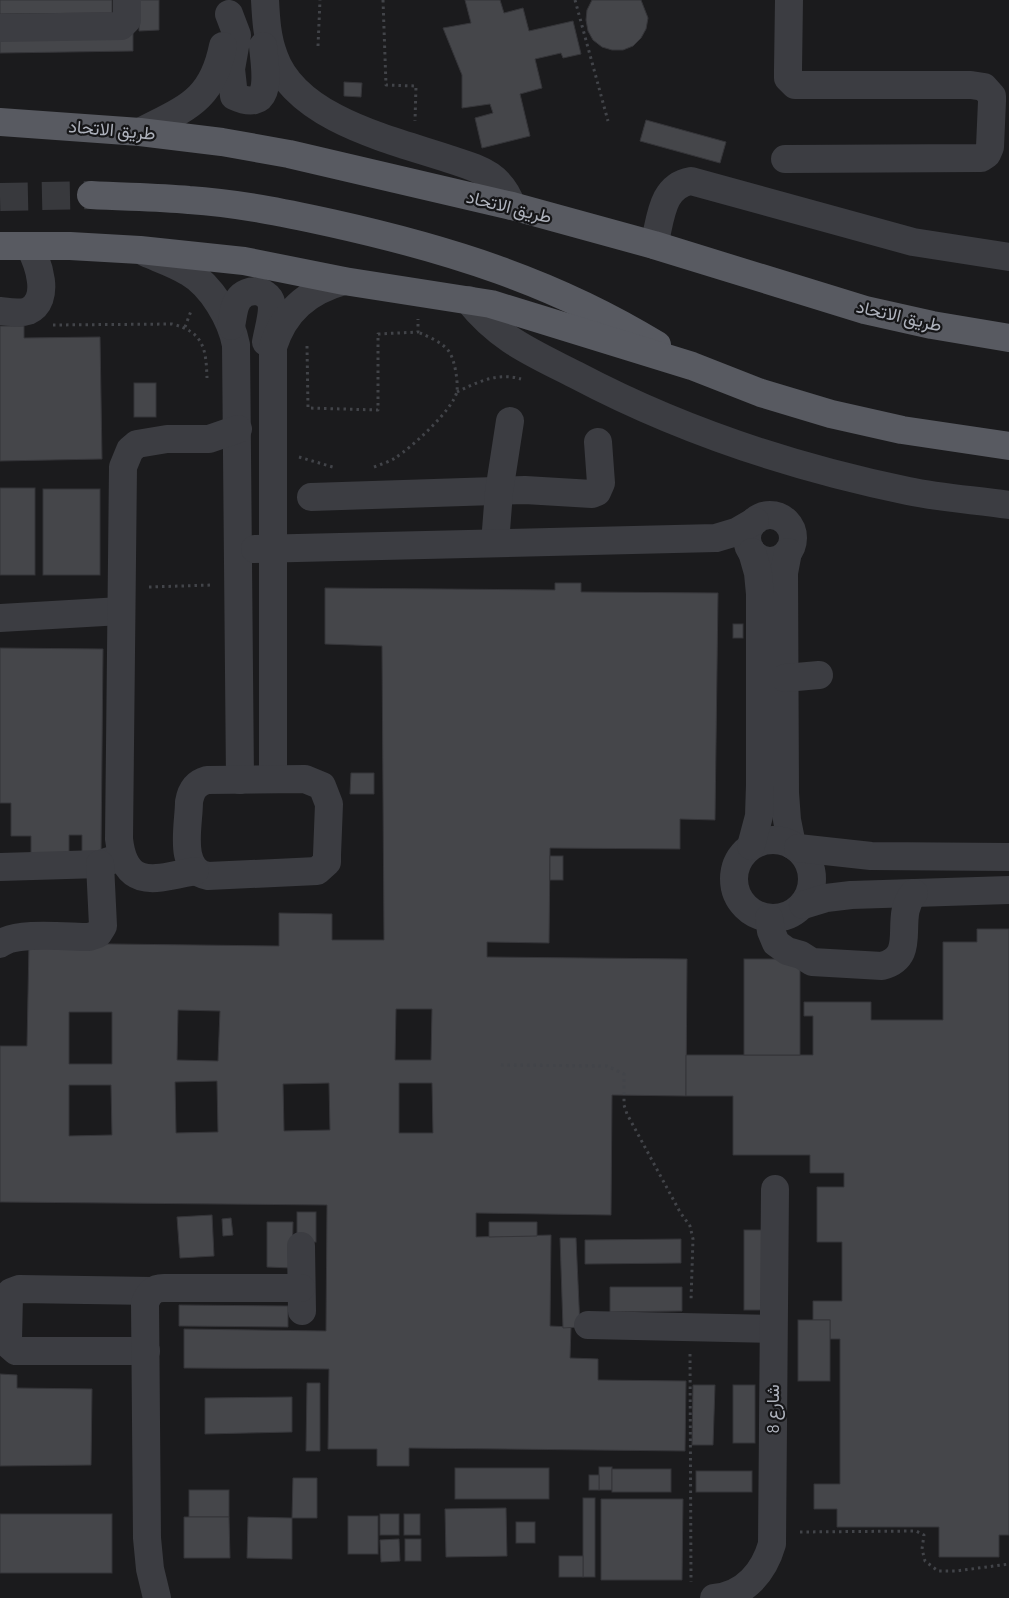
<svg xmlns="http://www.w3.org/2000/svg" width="1009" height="1598" font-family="Barlow,Vazirmatn,sans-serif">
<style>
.building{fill:#45464a;stroke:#353539;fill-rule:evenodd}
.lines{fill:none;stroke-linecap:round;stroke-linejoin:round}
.major-tunnel{stroke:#38393d;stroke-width:28;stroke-dasharray:28 14;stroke-linecap:butt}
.path{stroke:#424449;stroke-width:3;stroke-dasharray:2.5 4;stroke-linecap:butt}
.minor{stroke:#3c3d42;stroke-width:28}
.major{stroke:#585a61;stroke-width:28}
.labels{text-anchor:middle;stroke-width:4.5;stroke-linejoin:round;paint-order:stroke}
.street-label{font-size:18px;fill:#aeb2bc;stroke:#161618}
</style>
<rect width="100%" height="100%" fill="#1b1b1d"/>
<g class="building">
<polygon points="0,0 112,0 112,13 0,14"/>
<polygon points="139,0 159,0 159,30 139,31"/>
<polygon points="465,0 500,0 504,13 523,8 529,31 573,21 581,54 563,58 561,53 535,59 542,88 520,94 530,136 482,148 475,118 493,113 490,104 462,108 462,75 443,28 471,23"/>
<polygon points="592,0 641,0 648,18 646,29 641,38 633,46 623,50 612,50 602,47 593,40 588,31 586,20 587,10"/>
<polygon points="133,30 133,51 0,53 0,32"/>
<polygon points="344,82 362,83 361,97 344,96"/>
<polygon points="646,120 726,142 720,163 640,141"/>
<polygon points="0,326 24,326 24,338 100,337 102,459 0,461"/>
<rect x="134" y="383" width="22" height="34"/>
<rect x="0" y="488" width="35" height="87"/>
<rect x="43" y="489" width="57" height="86"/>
<path d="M555 583H581V592L718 593 715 820 680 819V849L550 848 549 943 487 942V957L687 959 686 1096 612 1095 611 1215 476 1213V1237L551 1235 550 1326 571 1327 570 1358 598 1359V1380L686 1381 685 1451 409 1448V1466H377V1449H328L329 1369 184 1368V1329L326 1331 327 1205 0 1202V1046H27L29 943 279 946V913L332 914V940H384L382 646 325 644V588L555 590ZM396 1009H432L431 1060H395ZM178 1010 220 1011 218 1061 177 1060ZM69 1012H112V1064H69ZM217 1081 218 1132 176 1133 175 1082ZM329 1083 330 1130 284 1131 283 1084ZM399 1083H432L433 1133H399ZM69 1085H111L112 1135 69 1136Z"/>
<rect x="733" y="624" width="10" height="14"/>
<polygon points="0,648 103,649 101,854 82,854 82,835 69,835 69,857 31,856 31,836 11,836 11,803 0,803"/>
<polygon points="351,773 374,773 374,794 350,794"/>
<rect x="550" y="856" width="13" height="24"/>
<polygon points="977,929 1009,929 1009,1535 999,1535 999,1557 939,1557 939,1527 837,1527 837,1509 814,1509 814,1484 840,1484 840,1339 830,1339 830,1320 813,1320 813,1301 842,1301 842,1242 817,1242 817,1187 844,1187 844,1173 810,1173 810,1155 733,1155 733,1096 686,1096 686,1055 813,1055 813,1016 804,1016 804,1002 871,1002 871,1020 943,1020 943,942 977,942"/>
<rect x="744" y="959" width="56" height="96"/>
<rect x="297" y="1212" width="19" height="30"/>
<polygon points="212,1215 214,1256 180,1258 177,1217"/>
<polygon points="231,1218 233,1235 223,1236 222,1219"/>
<polygon points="267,1222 293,1222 292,1268 267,1267"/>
<polygon points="489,1222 537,1222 537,1236 489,1237"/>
<rect x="744" y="1230" width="22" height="80"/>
<polygon points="560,1238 576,1238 580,1327 563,1328"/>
<polygon points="681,1239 681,1263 585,1264 585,1240"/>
<polygon points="610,1287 682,1287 682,1311 610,1312"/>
<polygon points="179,1305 288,1306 288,1327 179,1326"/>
<rect x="798" y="1320" width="32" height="61"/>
<polygon points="0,1374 17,1375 17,1388 92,1389 91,1465 0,1466"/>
<polygon points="307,1383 320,1383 320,1451 306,1451"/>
<polygon points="693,1385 715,1385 713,1445 692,1445"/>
<rect x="733" y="1385" width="22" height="58"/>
<polygon points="292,1397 292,1432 205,1434 205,1398"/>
<rect x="599" y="1467" width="13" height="23"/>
<rect x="455" y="1468" width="94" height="31"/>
<rect x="612" y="1469" width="59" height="23"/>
<rect x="696" y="1471" width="56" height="21"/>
<rect x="589" y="1475" width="10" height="15"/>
<polygon points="293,1478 317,1478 317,1518 292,1518"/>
<rect x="189" y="1490" width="40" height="27"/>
<rect x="583" y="1498" width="12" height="79"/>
<polygon points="601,1499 683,1499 682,1580 601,1580"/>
<polygon points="506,1508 507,1556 446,1557 445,1509"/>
<rect x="0" y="1514" width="112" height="59"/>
<rect x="380" y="1514" width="19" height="21"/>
<rect x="404" y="1514" width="16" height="21"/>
<rect x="348" y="1516" width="30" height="38"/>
<polygon points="184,1517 229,1517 230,1558 184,1558"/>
<polygon points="248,1517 292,1518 292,1559 247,1558"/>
<rect x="516" y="1522" width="19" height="21"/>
<polygon points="399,1539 400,1561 381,1562 380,1540"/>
<rect x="405" y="1539" width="16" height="22"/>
<rect x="559" y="1556" width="24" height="21"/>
</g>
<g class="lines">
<polyline class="major-tunnel" points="0,197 91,195"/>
<g class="path">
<polyline points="383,0 386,85 416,86 415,121"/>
<polyline points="575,0 608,121"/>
<polyline points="318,46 320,0"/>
<path d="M53 325 172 324C204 332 206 349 207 378"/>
<polyline points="185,327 191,311"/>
<polyline points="307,346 308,408 378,410 378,334 418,332 418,319"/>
<path d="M457 392C477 382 498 372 521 379"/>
<polyline points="299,457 336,468"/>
<path d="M374 467C381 464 389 462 395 458 411 448 454 409 457 391 458 381 455 362 450 353 444 343 429 337 418 332"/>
<polyline points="149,587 212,585"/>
<polyline points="501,1065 607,1066 624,1074 624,1105 627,1114 680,1212 690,1226 693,1239 691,1300"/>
<polyline points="690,1354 691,1582"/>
<polyline points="800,1532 916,1531 924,1535 922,1549 925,1561 938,1571 956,1571 1009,1564"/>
</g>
<g class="minor">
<path d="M265 0C266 19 267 38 274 56 296 119 392 140 449 159 479 169 500 173 512 206"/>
<path d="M229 14 237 35 231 69 234 96C275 115 265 70 263 46"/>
<polyline points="0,28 121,26 127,20 127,0"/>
<path d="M140 132C186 108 212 101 223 46"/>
<polyline points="785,159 981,158 987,154 990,147 992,101 992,96 984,87 971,85 795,85 788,78 788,70 789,0"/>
<path d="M654 245C661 219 661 186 691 181L913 242 1009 257"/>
<path d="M146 253C160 259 175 264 188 272 212 286 231 319 236 345L240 780"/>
<path d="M468 300C500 340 531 352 576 375 680 430 792 467 908 491 941 498 975 500 1009 505"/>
<path d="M0 311C9 312 20 314 28 311 52 300 38 262 29 246"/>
<path d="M231 326C233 318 233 307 238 300 247 286 271 289 272 307 272 318 268 331 266 342"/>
<polyline points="311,497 525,490 592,494 597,492 601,483 598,442"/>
<circle cx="770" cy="538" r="23"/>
<polyline points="495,543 499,492 510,421"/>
<polyline points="255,549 716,538 736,532 755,521"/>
<polyline points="788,552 784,573 785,793 787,820 792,845"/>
<polyline points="0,618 121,611"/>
<polyline points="785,678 819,675"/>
<path d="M273 779V347C284 311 308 291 344 281"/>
<path d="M305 779 322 786 329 804 327 855V862L317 871 208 876C177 870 189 825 189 802 191 790 196 783 207 780Z"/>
<circle cx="773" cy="879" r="39"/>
<polyline points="751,846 759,816 760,785 760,594 758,573 752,552"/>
<polyline points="798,848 871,856 1009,857"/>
<polyline points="0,867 100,864 118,858"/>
<path d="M195 871C156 879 125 891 119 839L123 467 130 450 137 444 167 439H209L238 429"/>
<polyline points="803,905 826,898 851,895 1009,890"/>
<path d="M769 918 771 931 776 943 787 951 801 955 812 962 882 966C920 956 892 918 914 893"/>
<path d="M0 944C16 931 67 937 89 937L98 934 103 926 100 864"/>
<polyline points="301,1246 302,1311"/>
<polyline points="588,1325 773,1329"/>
<polyline points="146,1351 16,1351 9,1345 8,1340 9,1296 11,1292 19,1289 153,1291"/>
<path d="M157 1598 150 1569 147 1538 145 1303C149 1293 153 1288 164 1288H301"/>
<path d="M714 1598C745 1595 764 1572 772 1544L775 1189"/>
</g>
<g class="major">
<polyline points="0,122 140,132 222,142 289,154 512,206 654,245 865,310 932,325 1009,338"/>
<path d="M91 195C123 197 156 197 189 200 237 203 285 213 331 223 448 249 554 282 657 345"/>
<polyline points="0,246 70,246 140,250 244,261 344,281 491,304 692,366 761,393 831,414 902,430 1009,446"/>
</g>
</g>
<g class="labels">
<g class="street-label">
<text transform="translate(112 130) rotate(5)" y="6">طريق الاتحاد</text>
<text transform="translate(509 207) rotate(14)" y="6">طريق الاتحاد</text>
<text transform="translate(899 316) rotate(13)" y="6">طريق الاتحاد</text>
<text transform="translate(773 1409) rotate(-90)" y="6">شارع 8</text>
</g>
</g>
</svg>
